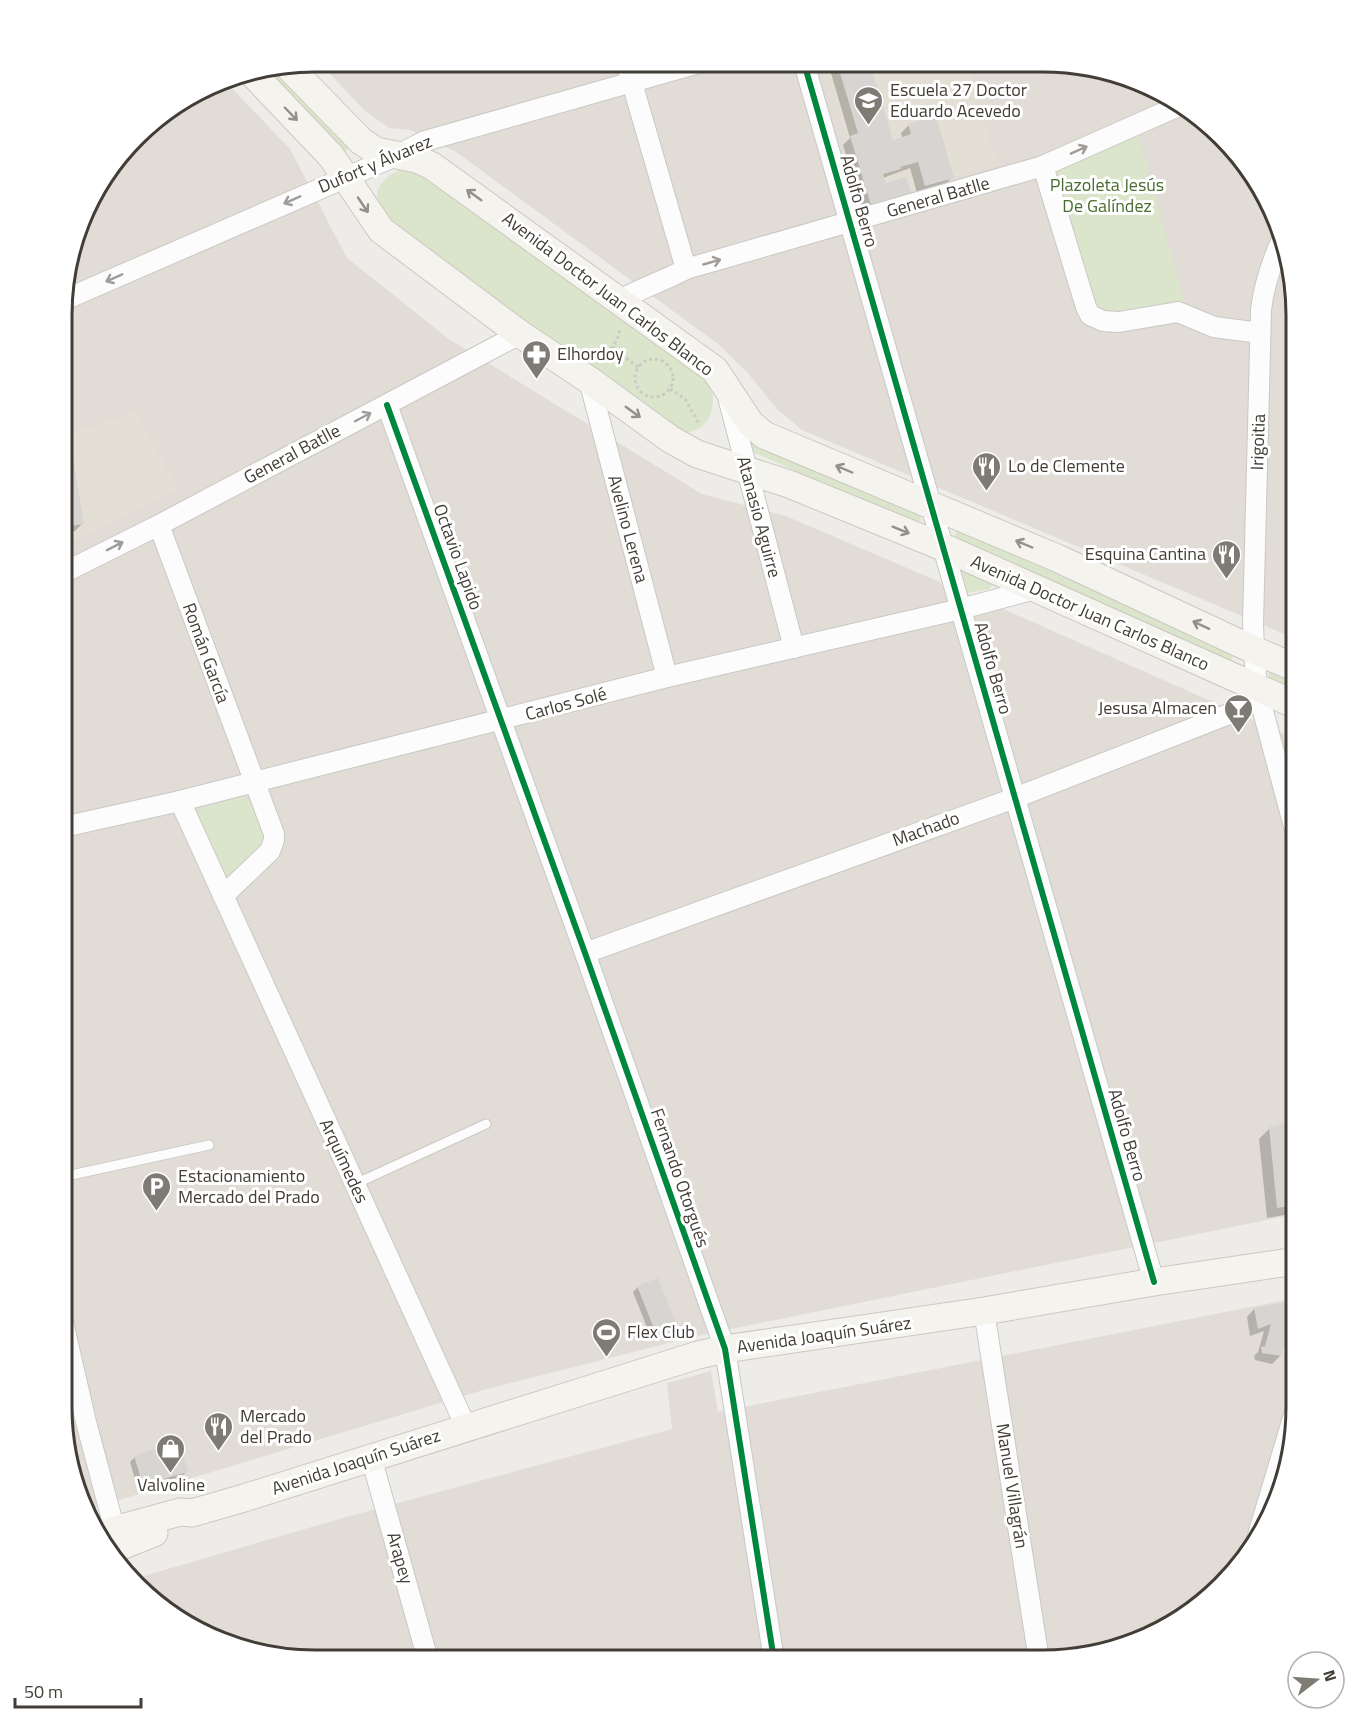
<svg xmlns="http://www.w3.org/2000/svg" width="1358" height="1722" font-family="'Titillium Web',sans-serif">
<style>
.residential{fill:#e1ddd6}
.education{fill:#e3dfd4}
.green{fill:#dbe5cb}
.shadow{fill:#0003}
.building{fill:#d7d5d1}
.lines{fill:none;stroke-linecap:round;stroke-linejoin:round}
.lane-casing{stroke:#c9c8c4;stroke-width:11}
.street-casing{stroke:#c9c8c4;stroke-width:22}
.secondary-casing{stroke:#ccc8c0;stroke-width:29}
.path{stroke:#cbcac6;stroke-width:3;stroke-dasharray:3 3;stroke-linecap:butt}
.lane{stroke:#fcfcfc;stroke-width:9}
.street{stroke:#fcfcfc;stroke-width:20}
.secondary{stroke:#f5f3ee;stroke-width:27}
.cycleway-casing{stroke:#fff;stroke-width:10}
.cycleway{stroke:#00873e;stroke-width:6}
.oneway{stroke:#938f89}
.oneway2{stroke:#9f9c99}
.labels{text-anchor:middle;stroke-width:6;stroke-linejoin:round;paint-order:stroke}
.poi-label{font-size:18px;fill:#423d36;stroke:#fff;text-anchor:start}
.street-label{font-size:18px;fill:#423d36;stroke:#fff}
.park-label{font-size:18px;fill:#486c30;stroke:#fff}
.rim{fill:none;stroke:#423d36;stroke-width:3}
</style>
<rect width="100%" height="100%" fill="#edece8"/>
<g class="residential">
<polygon points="319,62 1077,64 1184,104 1263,188 1288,250 1296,314 1296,639 802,430 777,409 747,372 718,344 456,152 410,130 389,128 364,110"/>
<polygon points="224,80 290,149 347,258 449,339 702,494 786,516 1033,622 1296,739 1296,1214 692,1337 480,1391 86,1510 70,1472 62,1408 64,281 95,188 148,124"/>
<polygon points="1296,1298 1296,1423 1283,1488 1254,1548 1170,1627 1059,1660 298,1660 234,1647 174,1618 137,1578 346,1517 672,1429 667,1383 711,1371 718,1412"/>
</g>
<g class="education">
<polygon points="825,63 967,63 997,165 911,190 911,193 868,206"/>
<polygon points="137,411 177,489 63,547 63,437"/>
</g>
<g class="green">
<polygon points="278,68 350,144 350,149 342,151 263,70"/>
<polygon points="1137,132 1184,301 1111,315 1100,310 1094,304 1056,181 1057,173 1062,167"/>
<path d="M406 167 418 168 711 380C717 409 711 435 676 432L390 224C386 218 380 210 378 203 372 185 392 172 406 167Z"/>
<polygon points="748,438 920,514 921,520 915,523 748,450"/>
<polygon points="956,529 1032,559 1234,654 1230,664 955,541"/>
<polygon points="958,565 992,582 992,585 989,589 967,593 964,592"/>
<polygon points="1270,669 1296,677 1296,691 1271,680 1268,674"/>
<polygon points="243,797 254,802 264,830 264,846 232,877 226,876 197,816 202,808"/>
</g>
<g class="shadow">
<polygon points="828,63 871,63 869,64 892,141 902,138 901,133 908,126 935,118 952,177 945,185 917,193 910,168 883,178 885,185 910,193 902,201 863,212 843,145 850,138"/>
<polygon points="63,456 83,523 75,531 63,533"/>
<polygon points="1296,1121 1296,1213 1267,1218 1259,1139 1269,1129"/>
<polygon points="638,1287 674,1323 669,1328 650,1335 633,1292"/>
<polygon points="1293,1302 1280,1356 1272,1364 1255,1360 1254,1356 1258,1352 1264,1331 1250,1336 1247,1317 1254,1309"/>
<polygon points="135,1457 187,1471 182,1476 138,1489 130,1462"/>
</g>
<g class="building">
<polygon points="837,63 870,63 893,140 911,134 908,124 936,116 954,178 925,186 918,162 900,167 901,169 883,174 886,183 906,177 911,193 871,205 850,136 858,133"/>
<polygon points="72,453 84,524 63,527 63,455"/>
<polygon points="1296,1120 1296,1205 1277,1208 1269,1127"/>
<polygon points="658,1278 676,1323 655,1331 637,1286"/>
<polygon points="1293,1301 1296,1303 1296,1309 1281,1356 1262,1353 1261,1347 1265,1346 1271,1324 1258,1329 1254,1308"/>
<polygon points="179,1441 188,1472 143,1485 134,1456"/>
</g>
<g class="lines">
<defs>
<g id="lane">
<polyline points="62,1177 209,1145"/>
<polyline points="355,1184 486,1124"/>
</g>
<g id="street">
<polyline points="626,62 686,269"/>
<polyline points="804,63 1154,1282"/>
<polyline points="1043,166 1086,307 1090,315 1103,321 1119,322 1178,312 1214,327 1260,333"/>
<path d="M1283 237C1272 261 1264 284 1261 310L1253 623 1254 650 1257 689 1296 834"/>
<polyline points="64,300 398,155 425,141 699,63"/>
<path d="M620 300C641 288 664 281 686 269L1043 166 1183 104"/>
<polyline points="589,380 667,677"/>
<polyline points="729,401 794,648"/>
<polyline points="387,405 585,953 725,1349 774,1660"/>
<polyline points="159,525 274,834 274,840 270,851 223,896"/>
<polyline points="63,573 159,525 520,334"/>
<polyline points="180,801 466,1427"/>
<polyline points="63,827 180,801 667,677 961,609 1035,589"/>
<polyline points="585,953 1015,798 1234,712 1248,703 1257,689"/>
<polyline points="984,1311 1039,1660"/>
<polyline points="62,1318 86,1422 118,1542"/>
<polyline points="371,1457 428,1660"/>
<polyline points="1255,1545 1296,1408"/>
</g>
<g id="secondary">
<polyline points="288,66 361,141 376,151 417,159 432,166 715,370 750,423 764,435 1057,558 1254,650 1296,668"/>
<polyline points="251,72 331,156 381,230 520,334 589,380 670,439 697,454 789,484 943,547 1296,705"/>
<polyline points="96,1535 180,1512 192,1513 244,1498 698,1355 725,1349 984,1311 1154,1282 1296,1261"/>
<polyline points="111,1550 154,1533"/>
</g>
</defs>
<use href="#lane" class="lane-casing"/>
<use href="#street" class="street-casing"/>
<use href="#secondary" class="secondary-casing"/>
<g class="path">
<polyline points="612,347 638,367"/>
<path d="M595 358C609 353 617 344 620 329"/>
<circle cx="654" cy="378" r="19"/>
<polyline points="670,389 685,399 699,424"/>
</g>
<use href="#lane" class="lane"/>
<use href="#street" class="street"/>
<use href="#secondary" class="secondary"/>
<defs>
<g id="cycleway">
<polyline points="804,63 1154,1282"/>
<polyline points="387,405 585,953 725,1349 774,1660"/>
</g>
</defs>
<use href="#cycleway" class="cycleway-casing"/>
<use href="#cycleway" class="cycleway"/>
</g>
<defs><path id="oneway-shaft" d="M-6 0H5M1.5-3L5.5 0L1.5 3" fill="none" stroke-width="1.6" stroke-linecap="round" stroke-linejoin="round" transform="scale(1.5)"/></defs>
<g class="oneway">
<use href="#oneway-shaft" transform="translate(291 114) rotate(46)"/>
<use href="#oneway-shaft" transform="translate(474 195) rotate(-144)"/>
<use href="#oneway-shaft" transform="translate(363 205) rotate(56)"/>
<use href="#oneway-shaft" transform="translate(633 412) rotate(36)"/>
<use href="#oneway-shaft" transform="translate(844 469) rotate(-157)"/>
<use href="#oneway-shaft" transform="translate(901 530) rotate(22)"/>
<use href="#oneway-shaft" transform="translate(1024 544) rotate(-157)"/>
<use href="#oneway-shaft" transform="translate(1201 625) rotate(-155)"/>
</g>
<g class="oneway2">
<use href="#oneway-shaft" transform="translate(1079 150) rotate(-24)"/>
<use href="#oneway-shaft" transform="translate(292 200) rotate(156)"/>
<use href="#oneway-shaft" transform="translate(712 262) rotate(-16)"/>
<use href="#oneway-shaft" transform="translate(114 278) rotate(156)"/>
<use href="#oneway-shaft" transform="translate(363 417) rotate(-28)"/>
<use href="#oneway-shaft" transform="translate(115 546) rotate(-27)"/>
</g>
<defs>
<symbol id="school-pin" viewBox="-11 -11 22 30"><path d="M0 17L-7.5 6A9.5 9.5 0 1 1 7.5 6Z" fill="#7e7a74" stroke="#fff"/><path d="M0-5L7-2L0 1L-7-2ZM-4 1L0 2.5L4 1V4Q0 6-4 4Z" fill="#fff"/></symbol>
<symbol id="pharmacy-pin" viewBox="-11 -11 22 30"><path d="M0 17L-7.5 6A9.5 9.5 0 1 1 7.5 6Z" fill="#7e7a74" stroke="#fff"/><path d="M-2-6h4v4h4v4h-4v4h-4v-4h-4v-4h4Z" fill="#fff"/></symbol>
<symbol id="restaurant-pin" viewBox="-11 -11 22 30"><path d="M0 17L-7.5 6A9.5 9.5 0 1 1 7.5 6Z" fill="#7e7a74" stroke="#fff"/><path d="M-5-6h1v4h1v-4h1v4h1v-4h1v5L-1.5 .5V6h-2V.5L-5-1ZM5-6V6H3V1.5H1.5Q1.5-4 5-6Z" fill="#fff"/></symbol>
<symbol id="bar-pin" viewBox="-11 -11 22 30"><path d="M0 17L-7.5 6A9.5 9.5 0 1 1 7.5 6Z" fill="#7e7a74" stroke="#fff"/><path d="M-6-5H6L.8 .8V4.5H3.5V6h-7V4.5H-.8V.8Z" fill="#fff"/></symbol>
<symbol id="parking-pin" viewBox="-11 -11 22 30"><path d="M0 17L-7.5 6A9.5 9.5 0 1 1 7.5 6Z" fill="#7e7a74" stroke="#fff"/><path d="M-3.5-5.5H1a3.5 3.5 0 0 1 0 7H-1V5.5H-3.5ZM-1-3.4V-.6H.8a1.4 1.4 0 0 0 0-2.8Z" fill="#fff"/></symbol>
<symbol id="stadium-pin" viewBox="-11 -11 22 30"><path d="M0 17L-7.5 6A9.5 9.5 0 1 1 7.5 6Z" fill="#7e7a74" stroke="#fff"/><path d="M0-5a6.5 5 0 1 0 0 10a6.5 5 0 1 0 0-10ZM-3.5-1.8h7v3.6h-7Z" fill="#fff"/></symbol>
<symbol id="shop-pin" viewBox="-11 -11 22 30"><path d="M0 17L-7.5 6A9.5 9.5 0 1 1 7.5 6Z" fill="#7e7a74" stroke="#fff"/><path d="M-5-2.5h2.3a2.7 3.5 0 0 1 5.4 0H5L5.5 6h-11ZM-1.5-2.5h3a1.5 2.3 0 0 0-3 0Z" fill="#fff"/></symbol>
</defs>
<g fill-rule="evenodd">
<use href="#school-pin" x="852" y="84" width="33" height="45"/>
<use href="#pharmacy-pin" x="520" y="338" width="33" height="45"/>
<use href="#restaurant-pin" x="970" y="450" width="33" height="45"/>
<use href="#restaurant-pin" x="1210" y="538" width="33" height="45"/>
<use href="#bar-pin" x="1222" y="692" width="33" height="45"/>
<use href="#parking-pin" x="140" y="1170" width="33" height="45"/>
<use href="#stadium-pin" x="590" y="1316" width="33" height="45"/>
<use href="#restaurant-pin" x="202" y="1410" width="33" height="45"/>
<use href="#shop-pin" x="154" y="1432" width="33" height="45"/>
</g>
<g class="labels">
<g class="poi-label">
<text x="890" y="96">Escuela 27 Doctor<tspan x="890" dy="21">Eduardo Acevedo</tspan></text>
<text x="557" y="360">Elhordoy</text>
<text x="1008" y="472">Lo de Clemente</text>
<text x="1206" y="560" text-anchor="end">Esquina Cantina</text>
<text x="1217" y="714" text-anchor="end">Jesusa Almacen</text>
<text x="178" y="1182">Estacionamiento<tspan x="178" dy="21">Mercado del Prado</tspan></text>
<text x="627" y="1338">Flex Club</text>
<text x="240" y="1422">Mercado<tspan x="240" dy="21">del Prado</tspan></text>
<text x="171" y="1491" text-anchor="middle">Valvoline</text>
</g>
<g class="street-label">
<text transform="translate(375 164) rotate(-23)" y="6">Dufort y Álvarez</text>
<text transform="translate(938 197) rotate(-16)" y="6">General Batlle</text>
<text transform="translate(859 201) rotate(74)" y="6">Adolfo Berro</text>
<text transform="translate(608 294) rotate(37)" y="6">Avenida Doctor Juan Carlos Blanco</text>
<text transform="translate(1258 442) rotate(-88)" y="6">Irigoitia</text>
<text transform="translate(292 454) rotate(-28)" y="6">General Batlle</text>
<text transform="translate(759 517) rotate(75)" y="6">Atanasio Aguirre</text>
<text transform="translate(628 529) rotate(75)" y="6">Avelino Lerena</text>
<text transform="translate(458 557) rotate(70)" y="6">Octavio Lapido</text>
<text transform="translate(1090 613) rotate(24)" y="6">Avenida Doctor Juan Carlos Blanco</text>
<text transform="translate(206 653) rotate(70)" y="6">Román García</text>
<text transform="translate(993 668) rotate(74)" y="6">Adolfo Berro</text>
<text transform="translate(566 704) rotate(-15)" y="6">Carlos Solé</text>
<text transform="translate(926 829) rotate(-20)" y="6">Machado</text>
<text transform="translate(1127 1135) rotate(74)" y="6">Adolfo Berro</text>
<text transform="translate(344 1161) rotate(65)" y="6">Arquímedes</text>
<text transform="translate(680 1178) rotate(71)" y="6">Fernando Otorgués</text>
<text transform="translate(824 1335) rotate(-8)" y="6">Avenida Joaquín Suárez</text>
<text transform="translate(356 1462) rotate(-18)" y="6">Avenida Joaquín Suárez</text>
<text transform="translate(1012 1486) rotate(81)" y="6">Manuel Villagrán</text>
<text transform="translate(400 1558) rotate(74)" y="6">Arapey</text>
</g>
<g class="park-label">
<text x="1107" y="191">Plazoleta Jesús<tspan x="1107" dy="21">De Galíndez</tspan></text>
</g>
</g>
<path d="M0 0H1358V1722H0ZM315 72H1043A243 243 0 0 1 1286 315V1407A243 243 0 0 1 1043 1650H315A243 243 0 0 1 72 1407V315A243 243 0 0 1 315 72Z" fill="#fff" fill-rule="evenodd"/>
<path class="rim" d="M315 72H1043A243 243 0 0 1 1286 315V1407A243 243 0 0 1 1043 1650H315A243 243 0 0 1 72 1407V315A243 243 0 0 1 315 72Z"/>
<g transform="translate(1316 1680) rotate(73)"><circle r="28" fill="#ffffff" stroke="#b3b1af" stroke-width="1.5"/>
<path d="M0-4.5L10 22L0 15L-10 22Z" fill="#7e7a74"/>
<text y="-9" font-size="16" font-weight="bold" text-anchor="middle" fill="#423d36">N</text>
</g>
<path d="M15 1698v9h126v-9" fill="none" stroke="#423d36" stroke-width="3"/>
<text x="24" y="1698" font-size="18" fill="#423d36" stroke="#ffffff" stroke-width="4.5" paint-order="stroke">50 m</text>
</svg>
